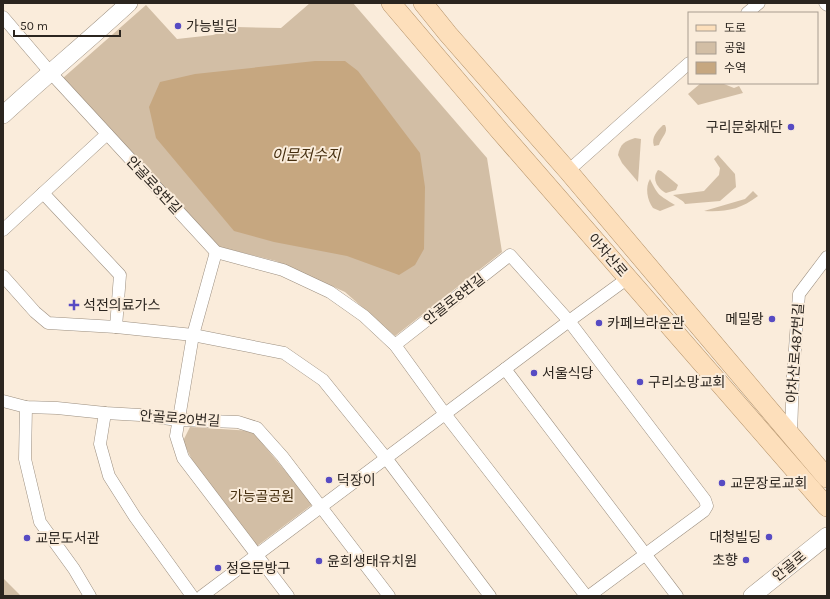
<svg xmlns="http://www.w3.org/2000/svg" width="830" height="599" font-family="Karla,'Noto Sans KR',sans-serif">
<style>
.green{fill:#d2bea5}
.water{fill:#c6a780}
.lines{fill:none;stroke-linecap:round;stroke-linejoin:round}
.street-casing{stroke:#9b8e7f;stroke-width:13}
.secondary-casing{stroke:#9b8e7f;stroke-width:18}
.primary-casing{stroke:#b29067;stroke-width:20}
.street{stroke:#fff;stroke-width:12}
.secondary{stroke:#fff;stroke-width:17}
.primary{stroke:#fddfbb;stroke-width:19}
.poi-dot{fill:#574bc3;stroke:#faecdb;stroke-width:1.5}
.labels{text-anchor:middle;stroke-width:4;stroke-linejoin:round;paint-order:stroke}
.poi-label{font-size:14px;fill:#2b251f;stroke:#faecdb;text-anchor:start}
.street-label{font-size:14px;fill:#2b251f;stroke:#faecdb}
.park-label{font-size:14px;fill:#462f10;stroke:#faecdb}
.water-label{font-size:15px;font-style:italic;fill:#452e0f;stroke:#faecdb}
</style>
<rect width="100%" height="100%" fill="#faecdb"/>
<g class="green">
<polygon points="310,3 353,3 487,158 502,252 395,336 345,292 276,261 216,246 63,78 146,5 177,39 213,35 236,27 281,28"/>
<polygon points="701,83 725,83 724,84 734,88 739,86 743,93 698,105 688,94"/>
<path d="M663 125H665C669 133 661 137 659 145L654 146C651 137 657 131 663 125Z"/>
<path d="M635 138 641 139 638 182 622 163 618 155C620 144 625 141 635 138Z"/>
<path d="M718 155 735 174 736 187 720 201 685 204C683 200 677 198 673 195L704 191 719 175 720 168 714 159Z"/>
<path d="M658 170 661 171 678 185 676 190 666 193C658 189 651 179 658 170Z"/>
<path d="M650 179C658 196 659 195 675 205L660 211 653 208C647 200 645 187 650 179Z"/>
<path d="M753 191 758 196C740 210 725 212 704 211L745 199Z"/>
<polygon points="190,427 252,431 313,504 257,546 192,460 183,441"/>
<polygon points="3,578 21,596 3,596"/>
</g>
<polygon class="water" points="315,61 345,61 358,71 420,153 425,187 424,249 415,265 399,275 347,256 274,242 234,231 156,138 149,107 160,82 195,74"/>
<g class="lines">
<defs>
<g id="street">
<polyline points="825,3 827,5"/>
<polyline points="747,13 759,3"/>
<polyline points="3,17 50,72 216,252 283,270 330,292 364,316 395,345 510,255 569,321 505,369 677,596"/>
<polyline points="568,171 689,63"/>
<polyline points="43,193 120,275 116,327"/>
<polyline points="3,230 107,134"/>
<polyline points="216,252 193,335 176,436 183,458 288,596"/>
<polyline points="3,276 35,312 48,323 116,327 193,335 284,353 323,380 386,458 490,596"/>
<polyline points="395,345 445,414 586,596"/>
<polyline points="3,401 26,407 57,408 105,413 140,415 178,420 238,422 257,428 282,456 389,596"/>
<polyline points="26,407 25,459 40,522 74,569 90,596"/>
<polyline points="105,413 100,444 109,476 135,517 192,596"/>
<polyline points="791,434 793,376 799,294 827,257"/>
<polyline points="202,596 505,369"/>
<polyline points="589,596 704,511 707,506 705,500 569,321 628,278"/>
</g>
<g id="secondary">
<path d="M3 115C44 77 88 41 129 3"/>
<polyline points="752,596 827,536"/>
</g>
<g id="primary">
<polyline points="391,3 499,130 827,507"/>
<polyline points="423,3 448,34 568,171 827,478"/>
</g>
</defs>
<use href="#street" class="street-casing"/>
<use href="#secondary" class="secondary-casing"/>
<use href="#primary" class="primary-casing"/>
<use href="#street" class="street"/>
<use href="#secondary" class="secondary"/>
<use href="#primary" class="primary"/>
</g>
<g class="poi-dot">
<circle cx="178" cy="26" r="4"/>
<circle cx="791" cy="127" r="4"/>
<path d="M72 299h4v4h4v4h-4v4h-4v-4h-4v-4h4z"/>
<circle cx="772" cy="319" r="4"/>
<circle cx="599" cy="323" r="4"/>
<circle cx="534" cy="373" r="4"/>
<circle cx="640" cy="382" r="4"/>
<circle cx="329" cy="480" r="4"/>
<circle cx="722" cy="483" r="4"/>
<circle cx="769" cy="537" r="4"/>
<circle cx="27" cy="538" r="4"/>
<circle cx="746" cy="560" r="4"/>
<circle cx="319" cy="561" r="4"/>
<circle cx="218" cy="568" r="4"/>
</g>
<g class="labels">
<g class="poi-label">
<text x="186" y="31">가능빌딩</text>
<text x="783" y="132" text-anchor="end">구리문화재단</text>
<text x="83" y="310">석전의료가스</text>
<text x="764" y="324" text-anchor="end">메밀랑</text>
<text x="607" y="328">카페브라운관</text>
<text x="542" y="378">서울식당</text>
<text x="648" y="387">구리소망교회</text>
<text x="337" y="485">덕장이</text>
<text x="730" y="488">교문장로교회</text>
<text x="761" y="542" text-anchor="end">대청빌딩</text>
<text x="35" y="543">교문도서관</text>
<text x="738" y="565" text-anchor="end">초향</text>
<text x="327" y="566">윤희생태유치원</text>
<text x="226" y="573">정은문방구</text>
</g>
<g class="street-label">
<text transform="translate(154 185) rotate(47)" y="5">안골로8번길</text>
<text transform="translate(608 255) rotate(49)" y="5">아차산로</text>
<text transform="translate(454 299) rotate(-38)" y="5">안골로8번길</text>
<text transform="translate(795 353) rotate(-86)" y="5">아차산로487번길</text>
<text transform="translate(180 418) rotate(4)" y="5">안골로20번길</text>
<text transform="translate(789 566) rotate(-39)" y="5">안골로</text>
</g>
<g class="park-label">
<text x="262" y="501">가능골공원</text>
</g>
<g class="water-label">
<text x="306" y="160">이문저수지</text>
</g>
</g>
<rect width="830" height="599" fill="none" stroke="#2b251f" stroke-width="8"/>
<rect x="688" y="12" width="130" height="72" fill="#faecdb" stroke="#a79c90"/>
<rect x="696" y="25" width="20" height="6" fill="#fddfbb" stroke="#a79c90"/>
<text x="724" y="32" font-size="12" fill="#2b251f">도로</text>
<rect x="696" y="42" width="20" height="12" fill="#d2bea5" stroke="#a79c90"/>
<text x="724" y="52" font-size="12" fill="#2b251f">공원</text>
<rect x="696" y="62" width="20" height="12" fill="#c6a780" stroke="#a79c90"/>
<text x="724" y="72" font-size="12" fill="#2b251f">수역</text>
<path d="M14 30v6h106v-6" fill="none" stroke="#2b251f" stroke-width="2"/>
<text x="20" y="30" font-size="12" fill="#2b251f" stroke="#faecdb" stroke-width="3" paint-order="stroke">50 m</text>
</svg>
